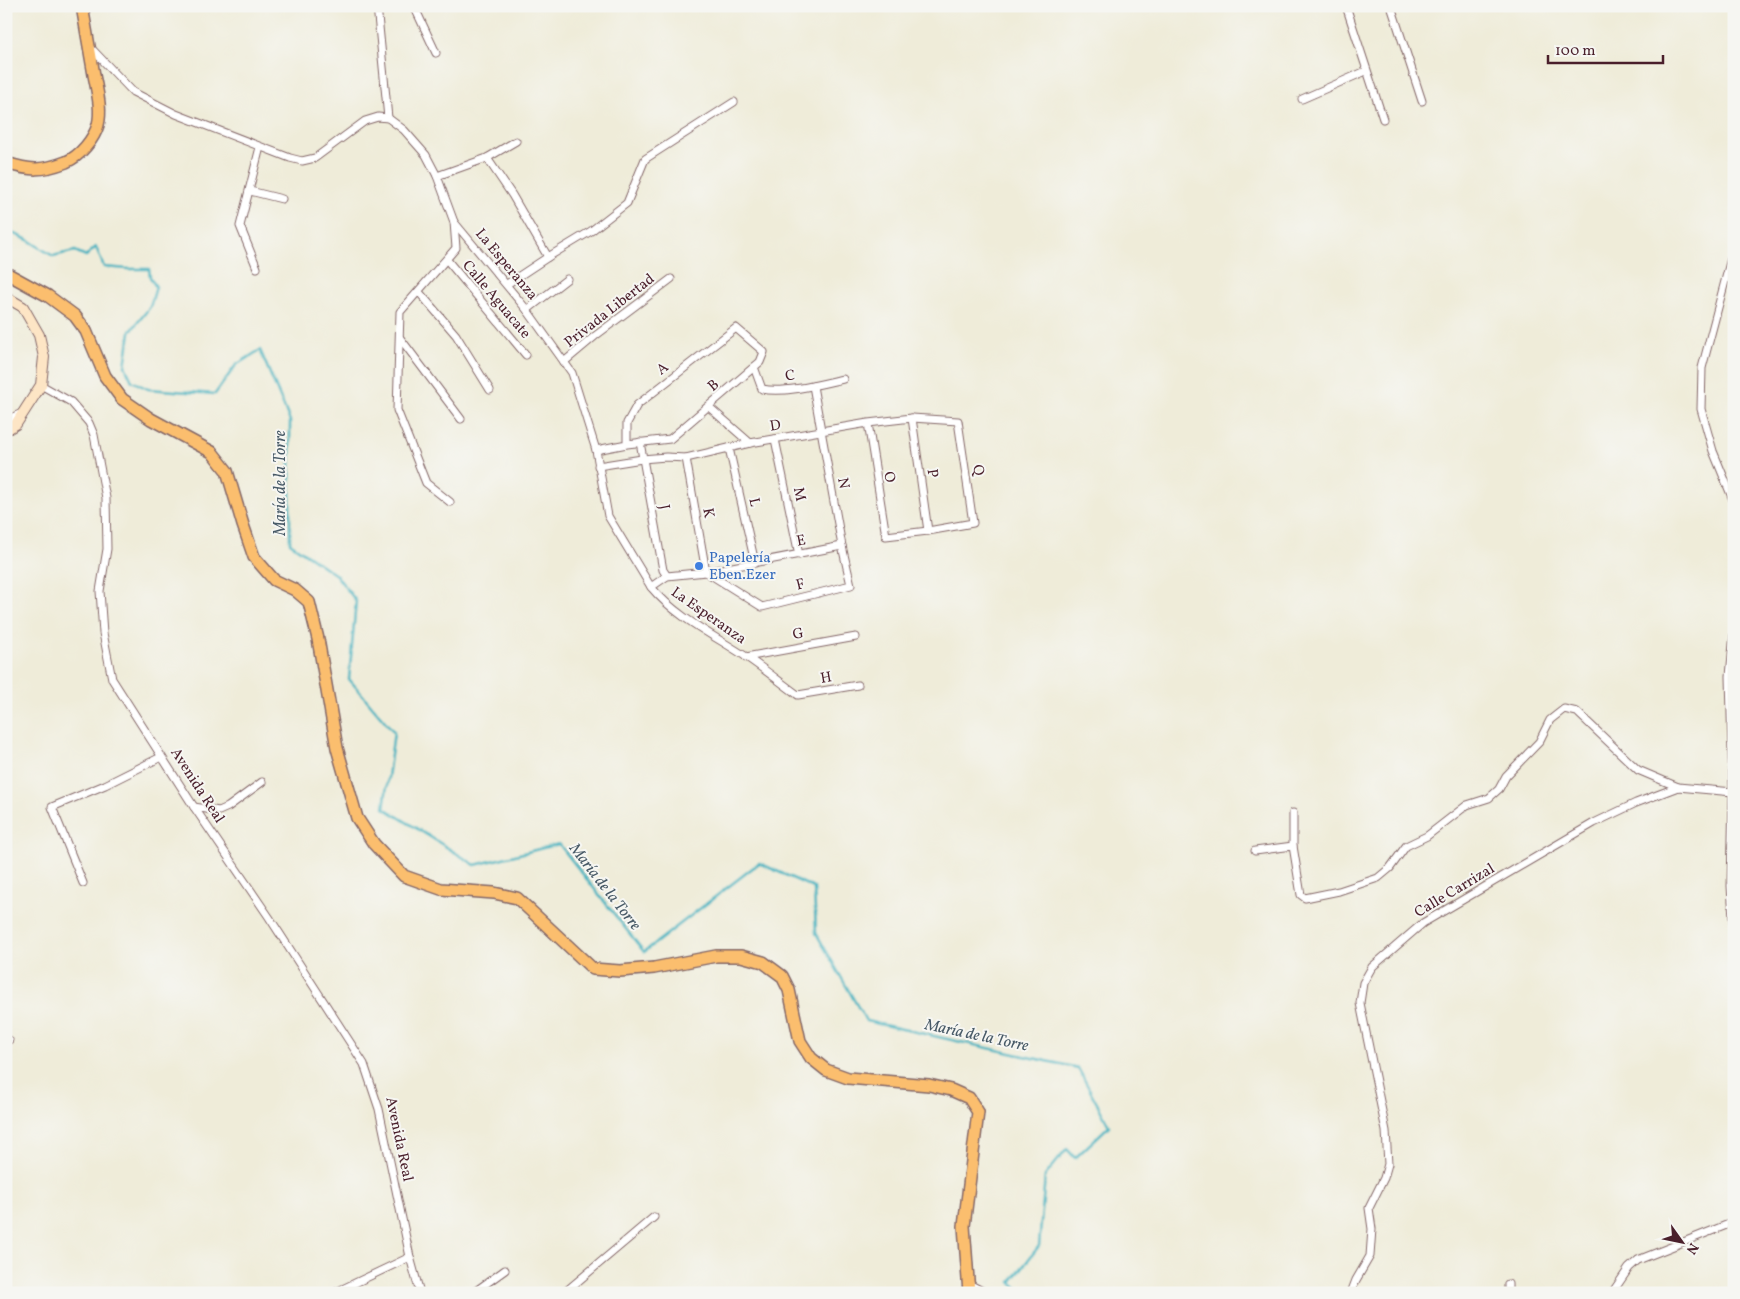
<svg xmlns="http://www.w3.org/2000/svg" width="1740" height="1299" font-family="Vollkorn,serif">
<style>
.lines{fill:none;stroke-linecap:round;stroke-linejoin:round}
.stream{stroke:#45b3c1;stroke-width:2.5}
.street-casing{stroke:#846768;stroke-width:9}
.secondary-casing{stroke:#846768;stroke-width:12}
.primary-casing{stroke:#846768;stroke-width:14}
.street{stroke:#fff;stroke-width:7}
.secondary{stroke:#fde5c5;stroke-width:10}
.primary{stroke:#fbbe6e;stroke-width:11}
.shop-dot{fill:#3f7fe0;stroke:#f6f6f2;stroke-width:2}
.labels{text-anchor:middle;stroke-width:4;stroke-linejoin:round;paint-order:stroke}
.street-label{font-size:15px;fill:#4a1f2b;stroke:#f6f6f2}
.shop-label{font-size:15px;fill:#366cbe;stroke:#f6f6f2;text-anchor:start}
.water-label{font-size:16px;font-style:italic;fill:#485a67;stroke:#f6f6f2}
</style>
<rect width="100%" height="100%" fill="#f6f6f2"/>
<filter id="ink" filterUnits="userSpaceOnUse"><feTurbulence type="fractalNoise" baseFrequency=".02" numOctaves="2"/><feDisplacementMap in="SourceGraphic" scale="10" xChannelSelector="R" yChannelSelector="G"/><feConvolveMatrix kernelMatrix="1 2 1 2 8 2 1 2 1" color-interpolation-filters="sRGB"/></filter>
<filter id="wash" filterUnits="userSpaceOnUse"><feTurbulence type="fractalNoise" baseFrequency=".0096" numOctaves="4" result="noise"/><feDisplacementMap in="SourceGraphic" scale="20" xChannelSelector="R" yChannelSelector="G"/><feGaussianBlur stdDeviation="1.12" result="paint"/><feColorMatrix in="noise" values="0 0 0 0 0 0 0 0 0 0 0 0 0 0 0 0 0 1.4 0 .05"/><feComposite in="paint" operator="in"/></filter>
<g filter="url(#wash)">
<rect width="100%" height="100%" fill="#efecd9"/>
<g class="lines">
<polyline class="stream" points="6,230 28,240 53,256 75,251 86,256 96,247 104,267 128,269 149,269 150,277 156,287 150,307 130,332 125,366 132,381 148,389 215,394 236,365 260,350 290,421 290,543 336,575 356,601 349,679 394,732 384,808 475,865 559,844 644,952 759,863 814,888 816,933 866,1021 1078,1068 1109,1126 1075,1158 1067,1149 1045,1176 1039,1246 1011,1282 1017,1288 1029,1293"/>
</g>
</g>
<g filter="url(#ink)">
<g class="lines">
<defs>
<g id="street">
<polyline points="377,6 388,118"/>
<polyline points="414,6 436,53"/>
<polyline points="1346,6 1383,119"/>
<polyline points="1391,6 1422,101"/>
<path d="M90 47 133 92 176 114 290 158 302 161 315 158 365 121 378 117 388 118 404 130 426 155 437 176 454 222 527 310 572 373 596 450 608 516 651 587C676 617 713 635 745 656 763 668 780 682 798 695L858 685"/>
<polyline points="1302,99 1366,71"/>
<polyline points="487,158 512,195 548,257"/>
<polyline points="437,176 487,158 516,141"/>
<polyline points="250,191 282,199"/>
<polyline points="1734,247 1702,368 1701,409 1713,451 1734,502"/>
<polyline points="447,260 526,355"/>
<polyline points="257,268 240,226 260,147"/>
<polyline points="507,284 548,257 591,231 627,203 645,159 734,102"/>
<polyline points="419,292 456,335 490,390"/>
<polyline points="527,310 567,279"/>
<polyline points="400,338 461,419"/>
<polyline points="564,362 595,336 671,279"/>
<path d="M754 367 762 389C784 394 821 384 843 379"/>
<polyline points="41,385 71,402 89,423 94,435 106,498 107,549 100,591 103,633 112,679 194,807 269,917 364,1064 379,1109 410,1257 420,1293"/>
<polyline points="709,407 750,443"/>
<polyline points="912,418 928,531"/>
<polyline points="6,420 22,413"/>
<polyline points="775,439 799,555"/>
<polyline points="640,442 663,570 667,576"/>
<polyline points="729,448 755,563"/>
<polyline points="596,450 627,444 670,439 754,367 760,362 764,352 736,328 637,405 627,423 627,444"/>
<polyline points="686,458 706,572 762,607 851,585 842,546 813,386"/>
<polyline points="598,466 642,459 666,457 686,458 750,443 868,423 912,418 958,421 973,523 928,531 886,536 868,423"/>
<polyline points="450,502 426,483 397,410 400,312 456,248 454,222"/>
<polyline points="651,587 667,576 706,572 842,546"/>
<polyline points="1734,633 1730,676 1733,792 1731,886 1734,934"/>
<polyline points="746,657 856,637"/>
<polyline points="194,807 219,811 228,807 262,782"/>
<polyline points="1293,813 1293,846 1301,895 1305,898 1339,891 1378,878 1390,868 1406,846 1427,836 1467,805 1489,798 1499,789 1506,776 1539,742 1550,720 1564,709 1577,712 1638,770 1678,787"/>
<polyline points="1255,851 1293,846"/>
<polyline points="83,883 52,807 105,785 161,757"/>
<polyline points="6,1038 9,1040"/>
<polyline points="969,1284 986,1293"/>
<polyline points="334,1293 410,1257"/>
<polyline points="473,1293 505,1270"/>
<polyline points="564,1293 654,1217"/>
<polyline points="1351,1293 1356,1280 1370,1256 1372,1229 1369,1208 1384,1178 1388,1164 1386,1131 1360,1003 1363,983 1372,967 1423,923 1594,823 1636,803 1678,787 1733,792"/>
<polyline points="1508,1293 1508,1284"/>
<polyline points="1612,1293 1629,1268 1638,1260 1734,1222"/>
</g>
<polyline id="secondary" points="6,297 23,307 39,335 44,357 41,385 16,424 6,430"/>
<g id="primary">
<path d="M6 163C31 171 42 171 66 162 80 156 94 139 98 125 102 109 97 91 94 75 90 52 86 29 82 6"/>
<polyline points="6,273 48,296 75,316 86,331 105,376 122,399 151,419 212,452 227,471 243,525 254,557 274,580 295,590 309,602 318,639 337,748 357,818 374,844 404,876 441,889 494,893 517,898 593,969 620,971 654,968 716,956 741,956 763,962 782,976 789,990 800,1041 811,1058 826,1070 848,1078 929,1085 951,1090 969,1098 978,1112 964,1226 969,1293"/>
</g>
</defs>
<use href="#street" class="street-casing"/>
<use href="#secondary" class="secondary-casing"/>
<use href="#primary" class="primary-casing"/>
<use href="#street" class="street"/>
<use href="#secondary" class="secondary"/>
<use href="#primary" class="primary"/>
</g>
</g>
<circle class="shop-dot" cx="699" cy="566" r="5"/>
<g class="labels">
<g class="street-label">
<text transform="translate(507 264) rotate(50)" y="5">La Esperanza</text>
<text transform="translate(497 299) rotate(50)" y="5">Calle Aguacate</text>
<text transform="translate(609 310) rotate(-38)" y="5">Privada Libertad</text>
<text transform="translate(662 368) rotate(-38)" y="5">A</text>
<text transform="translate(790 375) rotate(-7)" y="5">C</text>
<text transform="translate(713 385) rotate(-41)" y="5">B</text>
<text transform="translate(775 425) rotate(-9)" y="5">D</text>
<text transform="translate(979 470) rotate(82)" y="5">Q</text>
<text transform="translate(933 473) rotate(82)" y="5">P</text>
<text transform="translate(890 477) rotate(81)" y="5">O</text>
<text transform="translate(844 483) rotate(79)" y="5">N</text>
<text transform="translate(800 494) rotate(78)" y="5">M</text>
<text transform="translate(755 502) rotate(77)" y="5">L</text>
<text transform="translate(665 507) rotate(79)" y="5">J</text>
<text transform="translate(709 513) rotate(80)" y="5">K</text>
<text transform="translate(801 540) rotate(-11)" y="5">E</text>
<text transform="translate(800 584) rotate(-14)" y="5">F</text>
<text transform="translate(709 615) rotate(35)" y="5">La Esperanza</text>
<text transform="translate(798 633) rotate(-10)" y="5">G</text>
<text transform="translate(826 677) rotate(-10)" y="5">H</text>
<text transform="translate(198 785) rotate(57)" y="5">Avenida Real</text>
<text transform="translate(1454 890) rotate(-31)" y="5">Calle Carrizal</text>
<text transform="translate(400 1139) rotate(78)" y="5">Avenida Real</text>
</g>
<g class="shop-label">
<text x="709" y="562">Papelería<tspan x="709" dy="17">Eben.Ezer</tspan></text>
</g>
<g class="water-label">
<text transform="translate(279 483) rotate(-90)" y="6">María de la Torre</text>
<text transform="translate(606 886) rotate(52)" y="6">María de la Torre</text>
<text transform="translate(977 1034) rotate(12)" y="6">María de la Torre</text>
</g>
</g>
<rect width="1740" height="1299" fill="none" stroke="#f6f6f2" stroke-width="25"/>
<g transform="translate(1682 1242) rotate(123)" stroke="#f6f6f2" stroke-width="4" paint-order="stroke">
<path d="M0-4L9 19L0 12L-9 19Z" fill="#4a1f2b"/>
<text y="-8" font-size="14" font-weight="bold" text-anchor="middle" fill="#4a1f2b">N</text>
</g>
<path d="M1548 55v8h115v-8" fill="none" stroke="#4a1f2b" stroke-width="2.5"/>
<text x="1555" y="55" font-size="15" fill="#4a1f2b" stroke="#f6f6f2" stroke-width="4" paint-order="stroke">100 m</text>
</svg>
